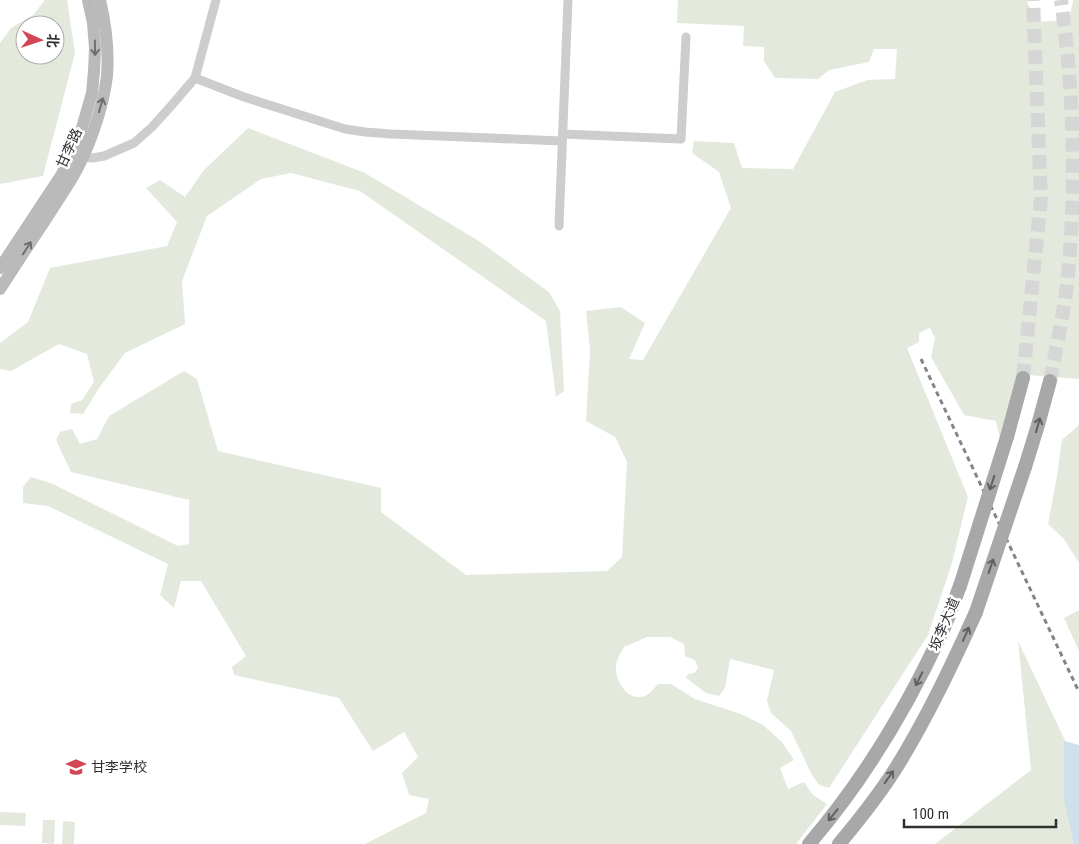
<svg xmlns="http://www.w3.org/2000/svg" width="1079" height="844" font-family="'Roboto Condensed','Noto Sans SC',sans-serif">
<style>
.green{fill:#e4e9dd;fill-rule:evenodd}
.water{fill:#cee0e9}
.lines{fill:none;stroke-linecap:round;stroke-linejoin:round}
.primary-tunnel{stroke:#d6d6d6;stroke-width:14;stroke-dasharray:14 7;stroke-linecap:butt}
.minor{stroke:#cdcdcd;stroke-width:9}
.secondary{stroke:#bababa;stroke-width:12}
.primary{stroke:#a8a8a8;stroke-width:14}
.rail{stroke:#858585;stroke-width:3;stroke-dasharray:5 4;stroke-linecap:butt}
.primary-bridge{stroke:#a8a8a8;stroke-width:14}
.oneway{stroke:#6e6e6e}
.oneway2{stroke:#606060}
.labels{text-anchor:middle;stroke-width:5;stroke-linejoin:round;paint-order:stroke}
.street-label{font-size:14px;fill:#303030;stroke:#fff}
.poi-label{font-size:14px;fill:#303030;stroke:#fff;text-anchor:start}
</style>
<rect width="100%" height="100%" fill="#fff"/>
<g class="green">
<path d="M45 0H67L75 53 43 176 0 184V43L11 28 33 15ZM25 25H55V55H25Z"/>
<path d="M678 0H1026L1037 22 1069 20 1073 0H1079V379L1017 374 1010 440 1000 439 996 421 964 415 931 357 935 338 930 328 919 333V342L907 348 968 497 952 563 928 635 829 788 819 785 812 775 791 731 771 713 767 701 774 670 730 659 725 688 719 696 706 693 686 678 688 674 694 673 698 668 695 660 685 656 684 644 670 637H647L624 647C621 652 617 659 616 665 614 680 629 705 647 695 651 693 655 687 658 684H671L695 699 741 714 763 725 782 742 794 760 780 768 788 789 804 782 813 795 827 804 796 844H365L426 813 429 799 409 795 402 773 418 757 404 732 373 751 339 698 234 675 232 667 246 656 201 581H181L174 608 160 595 168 564 48 506 23 503V487L31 477 53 484 178 546 189 544V500L71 472 56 440 60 432 72 429 80 444 97 439 109 416 184 371 197 379 218 451 381 488V512L466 575 607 571 622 557 627 462 615 437 586 421 590 350 586 311 621 307 645 323 629 359 643 360 731 208 719 172 692 153 694 141 734 143 742 168 793 169 835 92 867 80 895 79 897 49H874L869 62 829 70 818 79 775 78 764 61V47L743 46 744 26 677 23Z"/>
<polygon points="248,128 365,173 479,241 549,292 560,311 564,391 556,397 546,321 360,191 291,173 261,179 207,216 182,281 185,324 125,353 99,388 83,414 70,413 71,404 82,400 94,382 87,354 59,344 11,371 0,369 0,343 28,322 50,268 167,246 177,222 146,188 160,180 185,197 204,170"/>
<polygon points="1079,425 1079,563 1064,539 1048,524 1057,476 1062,440"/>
<polygon points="1079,610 1079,651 1064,618"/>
<polygon points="1018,641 1079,770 1079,844 935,844 1031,770"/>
<polygon points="0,812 26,813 25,826 0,825"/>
<polygon points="43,820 55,820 54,844 42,843"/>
<polygon points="63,821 75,822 74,844 62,844"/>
</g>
<polygon class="water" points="1064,741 1079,745 1079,844 1074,844 1064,800"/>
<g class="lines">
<g class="primary-tunnel">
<polyline points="1023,378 1041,198 1033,0"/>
<path d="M1050 381C1056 349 1063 317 1067 284 1077 190 1074 93 1061 0"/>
</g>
<g class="minor">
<polyline points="195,78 244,97 345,129 365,132 391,134 562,141"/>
<polyline points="563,134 681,139 686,37"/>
<polyline points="79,157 93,158 104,156 134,143 152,127 171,106 195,78 216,0"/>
<polyline points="559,226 568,0"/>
</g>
<g class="secondary">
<polyline points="0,268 62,174 80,135 92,93 94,71 95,48 93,23 88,0"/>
<path d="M0 289C15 266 29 244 44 222 53 208 62 194 71 180 88 152 103 109 107 76 109 50 106 25 100 0"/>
</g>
<g class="primary">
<polyline points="1007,437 1023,378"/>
<polyline points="1025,467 1038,425 1050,381"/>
<path d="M809 844C864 780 907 708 942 632 949 617 954 601 960 586"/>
<path d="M839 844C859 820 879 795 896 768 927 718 952 665 976 612"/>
</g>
<polyline class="rail" points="921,359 1079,692"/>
<g class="primary-bridge">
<polyline points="960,586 1007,437"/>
<polyline points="976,612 1025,467"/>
</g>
</g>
<defs><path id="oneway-shaft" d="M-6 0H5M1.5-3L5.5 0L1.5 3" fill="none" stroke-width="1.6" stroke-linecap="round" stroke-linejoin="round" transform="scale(1.25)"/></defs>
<g class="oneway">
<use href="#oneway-shaft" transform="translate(95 48) rotate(89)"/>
<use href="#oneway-shaft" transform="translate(101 105) rotate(-74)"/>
<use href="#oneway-shaft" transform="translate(27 248) rotate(-57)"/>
</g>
<g class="oneway2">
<use href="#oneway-shaft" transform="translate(1038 425) rotate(-74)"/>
<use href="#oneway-shaft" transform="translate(992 483) rotate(108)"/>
<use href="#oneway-shaft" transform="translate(991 566) rotate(-71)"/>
<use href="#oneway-shaft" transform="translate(966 634) rotate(-66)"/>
<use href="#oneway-shaft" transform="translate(919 679) rotate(117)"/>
<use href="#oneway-shaft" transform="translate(889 777) rotate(-55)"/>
<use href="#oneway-shaft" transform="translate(833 815) rotate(129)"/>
</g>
<defs>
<symbol id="school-bare" viewBox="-9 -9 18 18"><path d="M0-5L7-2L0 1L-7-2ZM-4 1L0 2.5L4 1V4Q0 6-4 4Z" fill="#d44657" stroke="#fff" stroke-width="2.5" paint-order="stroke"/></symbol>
</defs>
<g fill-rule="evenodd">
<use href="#school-bare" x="62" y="753" width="28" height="28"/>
</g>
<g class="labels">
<g class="street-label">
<text transform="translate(69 148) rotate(-66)" y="5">甘李路</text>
<text transform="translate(944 624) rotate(-67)" y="5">坂李大道</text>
</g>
<g class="poi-label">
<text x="91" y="772">甘李学校</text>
</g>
</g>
<g transform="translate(40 40) rotate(93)"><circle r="24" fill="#ffffff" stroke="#acacac"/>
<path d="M0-4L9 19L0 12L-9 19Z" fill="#d44657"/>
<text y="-8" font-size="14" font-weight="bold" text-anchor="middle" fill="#303030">北</text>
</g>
<path d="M904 819v8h152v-8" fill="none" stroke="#303030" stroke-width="2.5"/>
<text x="912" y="819" font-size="15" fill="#303030" stroke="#ffffff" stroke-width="4" paint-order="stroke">100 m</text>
</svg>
